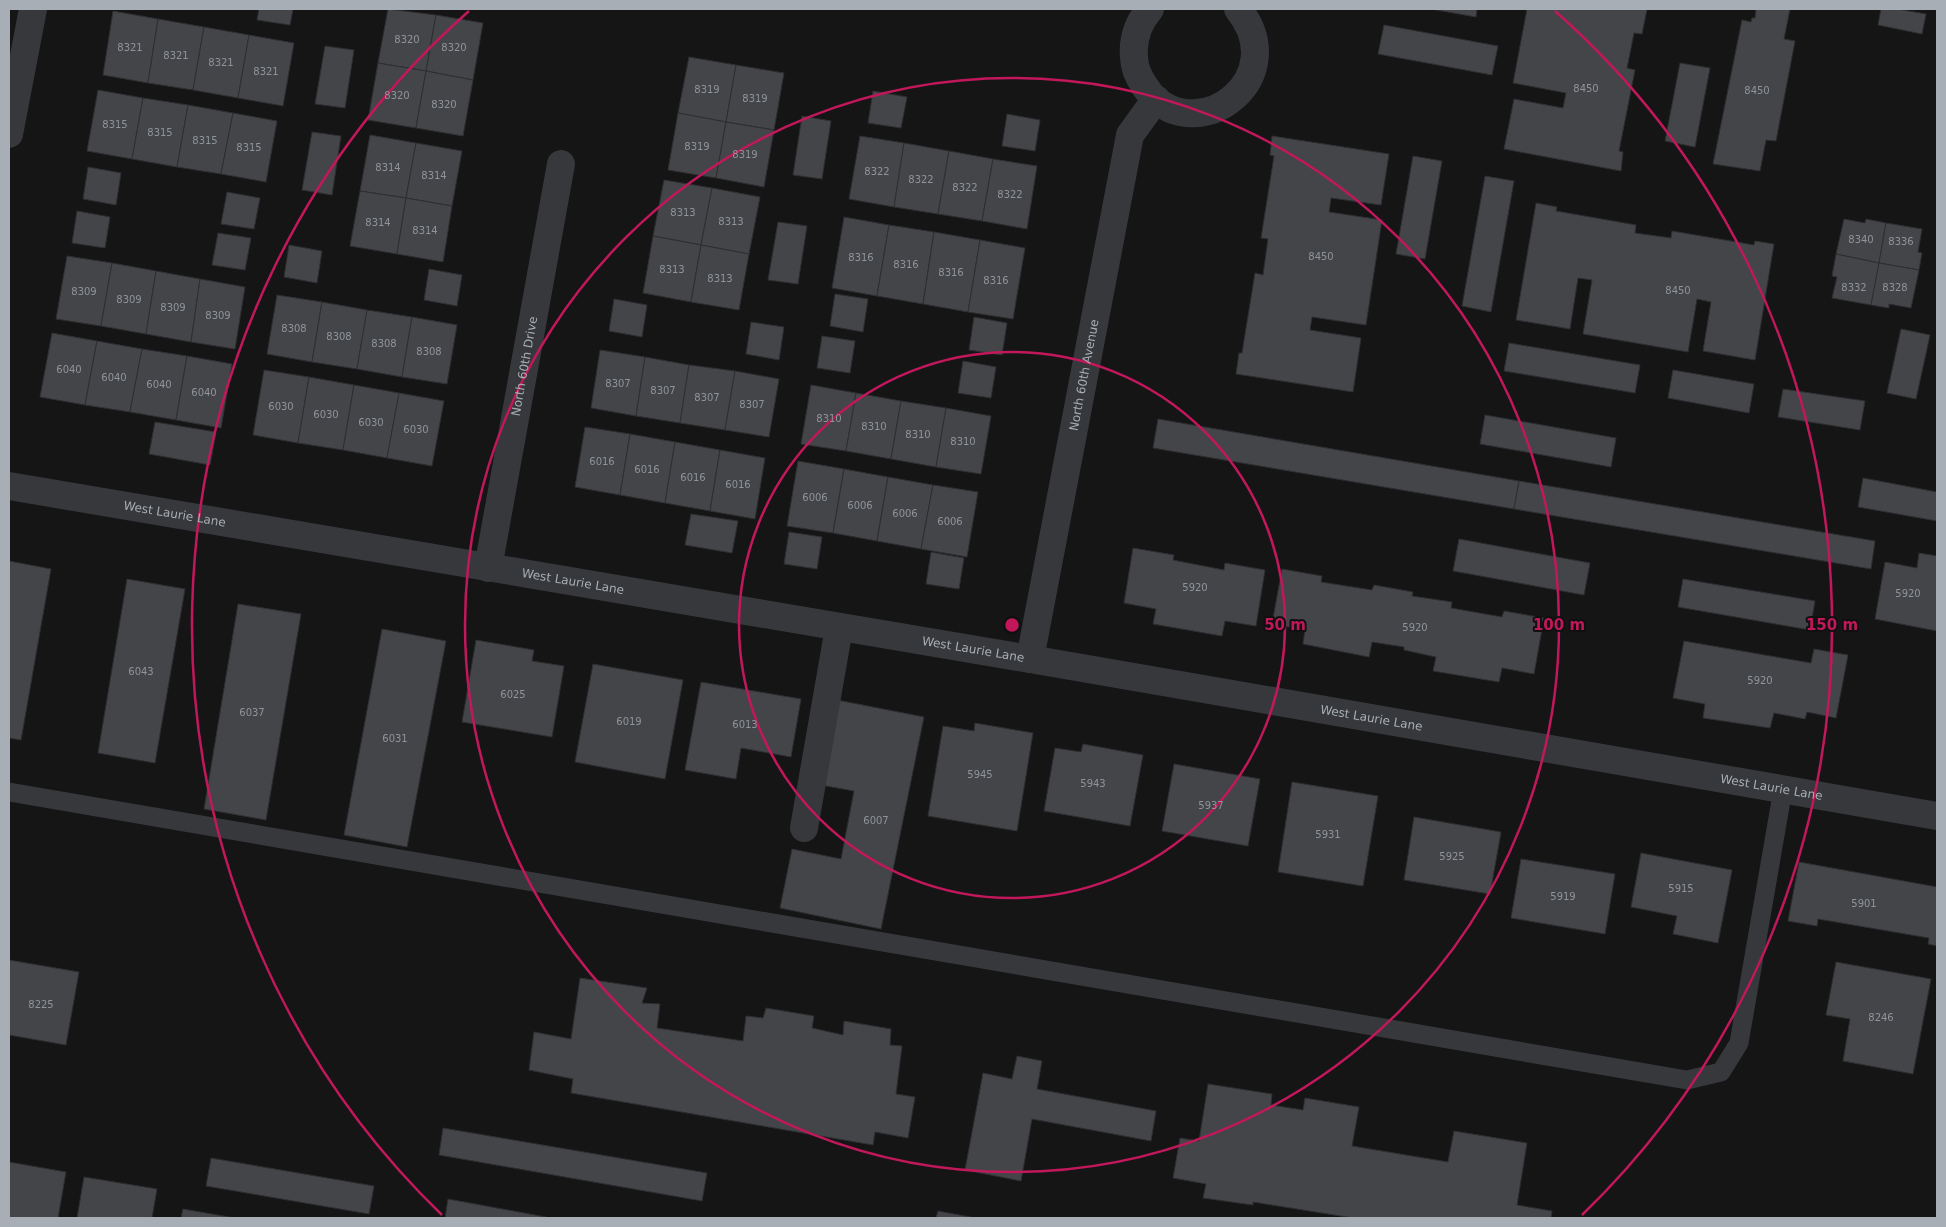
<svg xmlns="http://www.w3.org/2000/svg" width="1946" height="1227" font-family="'DejaVu Sans',sans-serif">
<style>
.building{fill:#444549;stroke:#2f2f32}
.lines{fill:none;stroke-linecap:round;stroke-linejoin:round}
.lane{stroke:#36383b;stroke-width:19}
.street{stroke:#36383b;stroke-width:28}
.ring{fill:none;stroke:#c2185b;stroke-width:2.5}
.labels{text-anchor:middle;stroke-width:4;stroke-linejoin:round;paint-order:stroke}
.number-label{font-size:10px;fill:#8f949a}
.street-label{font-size:12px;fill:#a8aeb5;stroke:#101011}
.centre{fill:#c2185b;stroke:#101011;stroke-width:2.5}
.ring-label{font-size:15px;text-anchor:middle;font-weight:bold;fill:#c2185b;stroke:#101011;stroke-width:4;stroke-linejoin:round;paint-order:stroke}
</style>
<rect width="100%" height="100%" fill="#151516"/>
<g class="building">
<polygon points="259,9 293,9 290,25 257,20"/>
<polygon points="388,9 436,15 426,71 378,63"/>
<polygon points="1431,9 1477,9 1476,17"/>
<polygon points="1527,9 1647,9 1642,34 1634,33 1627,68 1635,70 1619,151 1623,152 1621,171 1504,149 1514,99 1563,108 1566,93 1513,83"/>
<polygon points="1756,9 1790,9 1784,39 1795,41 1776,141 1766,140 1760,171 1713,164 1742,20 1751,22 1752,18 1755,18"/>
<polygon points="1881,9 1897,9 1926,14 1922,34 1878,25"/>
<polygon points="113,11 158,19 148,83 103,75"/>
<polygon points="436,15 483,23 473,80 426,71"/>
<polygon points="158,19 204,27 193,90 148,83"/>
<polygon points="1384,25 1498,46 1492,75 1378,54"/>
<polygon points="204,27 249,35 238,98 193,90"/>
<polygon points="249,35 294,43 283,106 238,98"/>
<polygon points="325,46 354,50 345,108 315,104"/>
<polygon points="689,57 736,65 726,122 678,113"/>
<polygon points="378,63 426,71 416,128 368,120"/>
<polygon points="1680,63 1710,68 1695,147 1665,141"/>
<polygon points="736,65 784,73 774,130 726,122"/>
<polygon points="426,71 473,80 463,136 416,128"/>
<polygon points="98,90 143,98 132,159 87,151"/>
<polygon points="873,91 907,97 901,128 868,123"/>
<polygon points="143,98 188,105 177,167 132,159"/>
<polygon points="188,105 233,113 221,174 177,167"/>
<polygon points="233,113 277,121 266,182 221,174"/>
<polygon points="678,113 726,122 716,178 668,170"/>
<polygon points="1007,114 1040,120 1035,151 1002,146"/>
<polygon points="802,116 831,121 822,179 793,175"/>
<polygon points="726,122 774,130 764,187 716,178"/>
<polygon points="312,132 341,136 332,195 302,190"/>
<polygon points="370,135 416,143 406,198 360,191"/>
<polygon points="860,136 904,143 894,207 849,199"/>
<polygon points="1272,136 1389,154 1381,205 1331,198 1329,212 1382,220 1366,325 1312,317 1310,330 1361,338 1353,392 1236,374 1239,353 1242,353 1255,273 1263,275 1268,239 1261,238 1274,156 1270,155"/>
<polygon points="416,143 462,151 452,206 406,198"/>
<polygon points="904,143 949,151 938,214 894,207"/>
<polygon points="949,151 993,159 982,221 938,214"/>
<polygon points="1413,156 1442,161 1425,259 1396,254"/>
<polygon points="993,159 1037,166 1027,229 982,221"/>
<polygon points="88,167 121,173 116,205 83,199"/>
<polygon points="1485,176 1514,181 1491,312 1462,306"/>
<polygon points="664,180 712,188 701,245 653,236"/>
<polygon points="712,188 760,197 749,254 701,245"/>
<polygon points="360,191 406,198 397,254 350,246"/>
<polygon points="227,192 260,198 254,229 221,224"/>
<polygon points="406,198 452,206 443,262 397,254"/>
<polygon points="1536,203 1557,207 1556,211 1636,225 1635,233 1671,238 1672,231 1754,245 1755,241 1774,244 1755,360 1703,351 1711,302 1697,299 1688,352 1583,334 1592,280 1578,278 1570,329 1516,320"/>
<polygon points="77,211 110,217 105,248 72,243"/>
<polygon points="844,217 889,225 877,296 832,288"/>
<polygon points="1844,219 1865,223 1866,219 1886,223 1879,263 1836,254"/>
<polygon points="778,222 807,226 798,284 768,280"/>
<polygon points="1886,223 1922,229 1918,252 1922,253 1919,270 1879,263"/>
<polygon points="889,225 934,232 923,304 877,296"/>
<polygon points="934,232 980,240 968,312 923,304"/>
<polygon points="218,233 251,238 245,270 212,265"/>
<polygon points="653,236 701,245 691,302 643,293"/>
<polygon points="980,240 1025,248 1013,319 968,312"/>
<polygon points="289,245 322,251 317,283 284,277"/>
<polygon points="701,245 749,254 739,310 691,302"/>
<polygon points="1836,254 1879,263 1871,305 1832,298 1837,277 1832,276"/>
<polygon points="67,256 112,263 101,326 56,319"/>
<polygon points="112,263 156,271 146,334 101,326"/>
<polygon points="1879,263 1919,270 1911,308 1889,304 1889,308 1871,305"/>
<polygon points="429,269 462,275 457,306 424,300"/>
<polygon points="156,271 200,279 191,342 146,334"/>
<polygon points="200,279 245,287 235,349 191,342"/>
<polygon points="835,294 868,299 863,332 830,326"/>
<polygon points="277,295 322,302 312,362 267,354"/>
<polygon points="614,299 647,305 642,337 609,331"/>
<polygon points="322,302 367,310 357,369 312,362"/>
<polygon points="367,310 412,317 402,377 357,369"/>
<polygon points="412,317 457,325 447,384 402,377"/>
<polygon points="974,317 1007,323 1002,355 969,350"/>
<polygon points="751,322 784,327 779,360 746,354"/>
<polygon points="1901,329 1930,335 1916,399 1887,393"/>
<polygon points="52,333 97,341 85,405 40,397"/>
<polygon points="822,336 855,341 850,373 817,368"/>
<polygon points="97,341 142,349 130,412 85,405"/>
<polygon points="1509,343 1640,365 1635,393 1504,371"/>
<polygon points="142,349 187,356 176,420 130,412"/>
<polygon points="600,350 645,357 636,416 591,408"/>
<polygon points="187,356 232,364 221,428 176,420"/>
<polygon points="645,357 689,365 680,423 636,416"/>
<polygon points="963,361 996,367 991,398 958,393"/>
<polygon points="689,365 735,371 725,430 680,423"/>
<polygon points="264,370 309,377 298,443 253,435"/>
<polygon points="1673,370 1754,384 1749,413 1668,398"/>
<polygon points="735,371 779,379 769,437 725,430"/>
<polygon points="309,377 354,385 343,450 298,443"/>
<polygon points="354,385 399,393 387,458 343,450"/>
<polygon points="811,385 856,393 846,451 801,444"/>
<polygon points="1783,389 1865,401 1860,430 1778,417"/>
<polygon points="399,393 444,401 432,466 387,458"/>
<polygon points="856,393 901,401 891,459 846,451"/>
<polygon points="901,401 946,408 936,467 891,459"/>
<polygon points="946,408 991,416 981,474 936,467"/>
<polygon points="1485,415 1616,438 1611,467 1480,444"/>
<polygon points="1158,419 1519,481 1514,509 1153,448"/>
<polygon points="155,422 216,432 210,465 149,454"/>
<polygon points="585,427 630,434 620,495 575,487"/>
<polygon points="630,434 675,442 665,503 620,495"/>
<polygon points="675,442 720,450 710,511 665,503"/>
<polygon points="720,450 765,458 755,519 710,511"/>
<polygon points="798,461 844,469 833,533 787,526"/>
<polygon points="844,469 888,477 877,541 833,533"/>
<polygon points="888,477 933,485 921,549 877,541"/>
<polygon points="1863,478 1937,492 1937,521 1858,507"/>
<polygon points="1519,481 1875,541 1871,569 1514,509"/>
<polygon points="933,485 978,492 967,557 921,549"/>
<polygon points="691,514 738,521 732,553 685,545"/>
<polygon points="789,532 822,537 817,569 784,564"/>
<polygon points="1459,539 1590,563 1584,595 1453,571"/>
<polygon points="1133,548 1174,555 1173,560 1224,570 1225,563 1265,570 1256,626 1225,621 1222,636 1153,624 1156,609 1124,603"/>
<polygon points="931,552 964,558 959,589 926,584"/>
<polygon points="1919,553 1937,556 1937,631 1875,619 1885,562 1917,568"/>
<polygon points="9,561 51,569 21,740 9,738"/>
<polygon points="1282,569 1322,576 1321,582 1372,590 1374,585 1413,592 1412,596 1452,602 1451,608 1502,617 1504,611 1544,618 1534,674 1502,668 1499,682 1433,671 1436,657 1404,650 1404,647 1372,642 1369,657 1303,644 1305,630 1272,624"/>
<polygon points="127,579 185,589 155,763 98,753"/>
<polygon points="1683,579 1815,601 1810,630 1678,607"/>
<polygon points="238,604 301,614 266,820 204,809"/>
<polygon points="382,629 446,641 407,847 344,835"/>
<polygon points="476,640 534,650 532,661 564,666 552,737 462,722"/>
<polygon points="1684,641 1811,663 1814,649 1848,655 1836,718 1807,712 1805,719 1774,713 1770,728 1703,718 1705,704 1673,698"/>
<polygon points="593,664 683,680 665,779 575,762"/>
<polygon points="701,682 801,699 791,757 741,748 736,779 685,770"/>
<polygon points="832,699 924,717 881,929 780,908 792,849 841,859 854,791 815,784"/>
<polygon points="975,723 1033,733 1017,831 928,816 943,726 974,731"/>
<polygon points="1083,744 1143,755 1130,826 1044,811 1055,748 1081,752"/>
<polygon points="1174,764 1260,779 1248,846 1162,831"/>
<polygon points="1292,782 1378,796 1363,886 1278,872"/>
<polygon points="1414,817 1501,832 1490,894 1404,880"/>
<polygon points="1641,853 1732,870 1718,943 1673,934 1677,916 1631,907"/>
<polygon points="1521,859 1615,874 1605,934 1511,918"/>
<polygon points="1799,862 1937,887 1937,946 1928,944 1929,938 1818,919 1817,926 1788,921"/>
<polygon points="9,960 79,972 66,1045 9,1035"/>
<polygon points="1836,962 1931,979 1913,1074 1843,1061 1850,1019 1826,1015"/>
<polygon points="580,978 647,988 642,1003 660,1004 657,1028 743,1041 746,1016 763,1018 766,1008 814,1016 812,1028 843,1035 844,1021 891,1029 890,1045 902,1046 896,1094 915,1097 908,1138 875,1132 873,1145 571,1093 573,1079 529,1070 534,1032 571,1039"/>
<polygon points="1017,1056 1042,1061 1037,1089 1156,1111 1151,1141 1032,1119 1021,1181 965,1170 983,1073 1012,1079"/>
<polygon points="1208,1084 1272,1094 1271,1105 1303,1110 1305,1098 1359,1107 1352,1146 1448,1162 1454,1131 1527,1143 1517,1205 1552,1211 1551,1218 1353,1218 1253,1202 1253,1205 1203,1198 1206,1184 1173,1178 1180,1138 1199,1141"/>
<polygon points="443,1128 707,1173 702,1201 439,1155"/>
<polygon points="211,1158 374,1186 369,1214 206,1186"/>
<polygon points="9,1162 66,1172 58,1218 9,1218"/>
<polygon points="84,1177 157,1189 152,1218 77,1218"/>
<polygon points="448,1199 546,1217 546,1218 445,1218"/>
<polygon points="183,1209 235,1218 181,1218"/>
<polygon points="938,1211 976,1218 936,1218"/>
</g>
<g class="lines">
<polyline class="lane" points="9,792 1687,1080 1721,1072 1739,1043 1783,789"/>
<g class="street">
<path d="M1150 9C1136 25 1131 43 1135 65 1137 76 1144 86 1151 95 1201 148 1293 76 1238 9"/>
<polyline points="9,134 33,9"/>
<path id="s1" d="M9 486 1030 659 1937 816"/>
<path id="s2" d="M488 568 561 164"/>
<path id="s3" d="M1030 659 1130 135 1156 99"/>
<polyline points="804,828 839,628"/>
</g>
</g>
<g class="ring">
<circle cx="1012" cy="625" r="273"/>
<circle cx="1012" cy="625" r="547"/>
<path d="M442 1215A820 820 0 0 1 469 11M1555 11A820 820 0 0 1 1582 1215"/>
</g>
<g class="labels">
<g class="number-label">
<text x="407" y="43">8320</text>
<text x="130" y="51">8321</text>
<text x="454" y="51">8320</text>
<text x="176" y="59">8321</text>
<text x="221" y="66">8321</text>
<text x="266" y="75">8321</text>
<text x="1586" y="92">8450</text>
<text x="707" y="93">8319</text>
<text x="1757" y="94">8450</text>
<text x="397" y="99">8320</text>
<text x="755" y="102">8319</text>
<text x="444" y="108">8320</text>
<text x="115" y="128">8315</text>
<text x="160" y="136">8315</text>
<text x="205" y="144">8315</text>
<text x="697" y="150">8319</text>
<text x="249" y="151">8315</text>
<text x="745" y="158">8319</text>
<text x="388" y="171">8314</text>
<text x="877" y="175">8322</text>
<text x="434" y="179">8314</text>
<text x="921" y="183">8322</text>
<text x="965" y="191">8322</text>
<text x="1010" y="198">8322</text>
<text x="683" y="216">8313</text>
<text x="731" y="225">8313</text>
<text x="378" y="226">8314</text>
<text x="425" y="234">8314</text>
<text x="1861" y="243">8340</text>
<text x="1901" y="245">8336</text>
<text x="1321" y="260">8450</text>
<text x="861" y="261">8316</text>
<text x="906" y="268">8316</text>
<text x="672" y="273">8313</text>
<text x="951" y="276">8316</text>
<text x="720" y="282">8313</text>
<text x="996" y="284">8316</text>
<text x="1854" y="291">8332</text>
<text x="1895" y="291">8328</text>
<text x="1678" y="294">8450</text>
<text x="84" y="295">8309</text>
<text x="129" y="303">8309</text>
<text x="173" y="311">8309</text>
<text x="218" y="319">8309</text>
<text x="294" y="332">8308</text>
<text x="339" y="340">8308</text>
<text x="384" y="347">8308</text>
<text x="429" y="355">8308</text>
<text x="69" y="373">6040</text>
<text x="114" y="381">6040</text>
<text x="618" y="387">8307</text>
<text x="159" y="388">6040</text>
<text x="663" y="394">8307</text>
<text x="204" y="396">6040</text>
<text x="707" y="401">8307</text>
<text x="752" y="408">8307</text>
<text x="281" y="410">6030</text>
<text x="326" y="418">6030</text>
<text x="829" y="422">8310</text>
<text x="371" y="426">6030</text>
<text x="874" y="430">8310</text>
<text x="416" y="433">6030</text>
<text x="918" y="438">8310</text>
<text x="963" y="445">8310</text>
<text x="602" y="465">6016</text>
<text x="647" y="473">6016</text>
<text x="693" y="481">6016</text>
<text x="738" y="488">6016</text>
<text x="815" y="501">6006</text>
<text x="860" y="509">6006</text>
<text x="905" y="517">6006</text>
<text x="950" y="525">6006</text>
<text x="1195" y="591">5920</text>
<text x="1908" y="597">5920</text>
<text x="1415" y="631">5920</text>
<text x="141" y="675">6043</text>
<text x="1760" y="684">5920</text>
<text x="513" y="698">6025</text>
<text x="252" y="716">6037</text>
<text x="629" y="725">6019</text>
<text x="745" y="728">6013</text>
<text x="395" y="742">6031</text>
<text x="980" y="778">5945</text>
<text x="1093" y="787">5943</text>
<text x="1211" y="809">5937</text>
<text x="876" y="824">6007</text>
<text x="1328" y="838">5931</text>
<text x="1452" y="860">5925</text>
<text x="1681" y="892">5915</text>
<text x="1563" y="900">5919</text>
<text x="1864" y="907">5901</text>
<text x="41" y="1008">8225</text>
<text x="1881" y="1021">8246</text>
</g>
<g class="street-label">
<text dy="4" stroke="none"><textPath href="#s2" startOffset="205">North 60th Drive</textPath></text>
<text dy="4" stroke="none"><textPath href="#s3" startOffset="289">North 60th Avenue</textPath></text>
<text dy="4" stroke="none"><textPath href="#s1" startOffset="168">West Laurie Lane</textPath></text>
<text dy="4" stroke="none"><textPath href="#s1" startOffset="572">West Laurie Lane</textPath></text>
<text dy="4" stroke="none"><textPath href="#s1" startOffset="978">West Laurie Lane</textPath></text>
<text dy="4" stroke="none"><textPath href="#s1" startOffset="1382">West Laurie Lane</textPath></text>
<text dy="4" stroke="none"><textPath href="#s1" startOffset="1788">West Laurie Lane</textPath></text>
</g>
</g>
<circle cx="1012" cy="625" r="8" class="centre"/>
<g class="ring-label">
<text x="1285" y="630">50 m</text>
<text x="1559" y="630">100 m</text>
<text x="1832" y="630">150 m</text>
</g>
<rect width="1946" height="1227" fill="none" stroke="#a8aeb5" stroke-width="20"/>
</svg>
